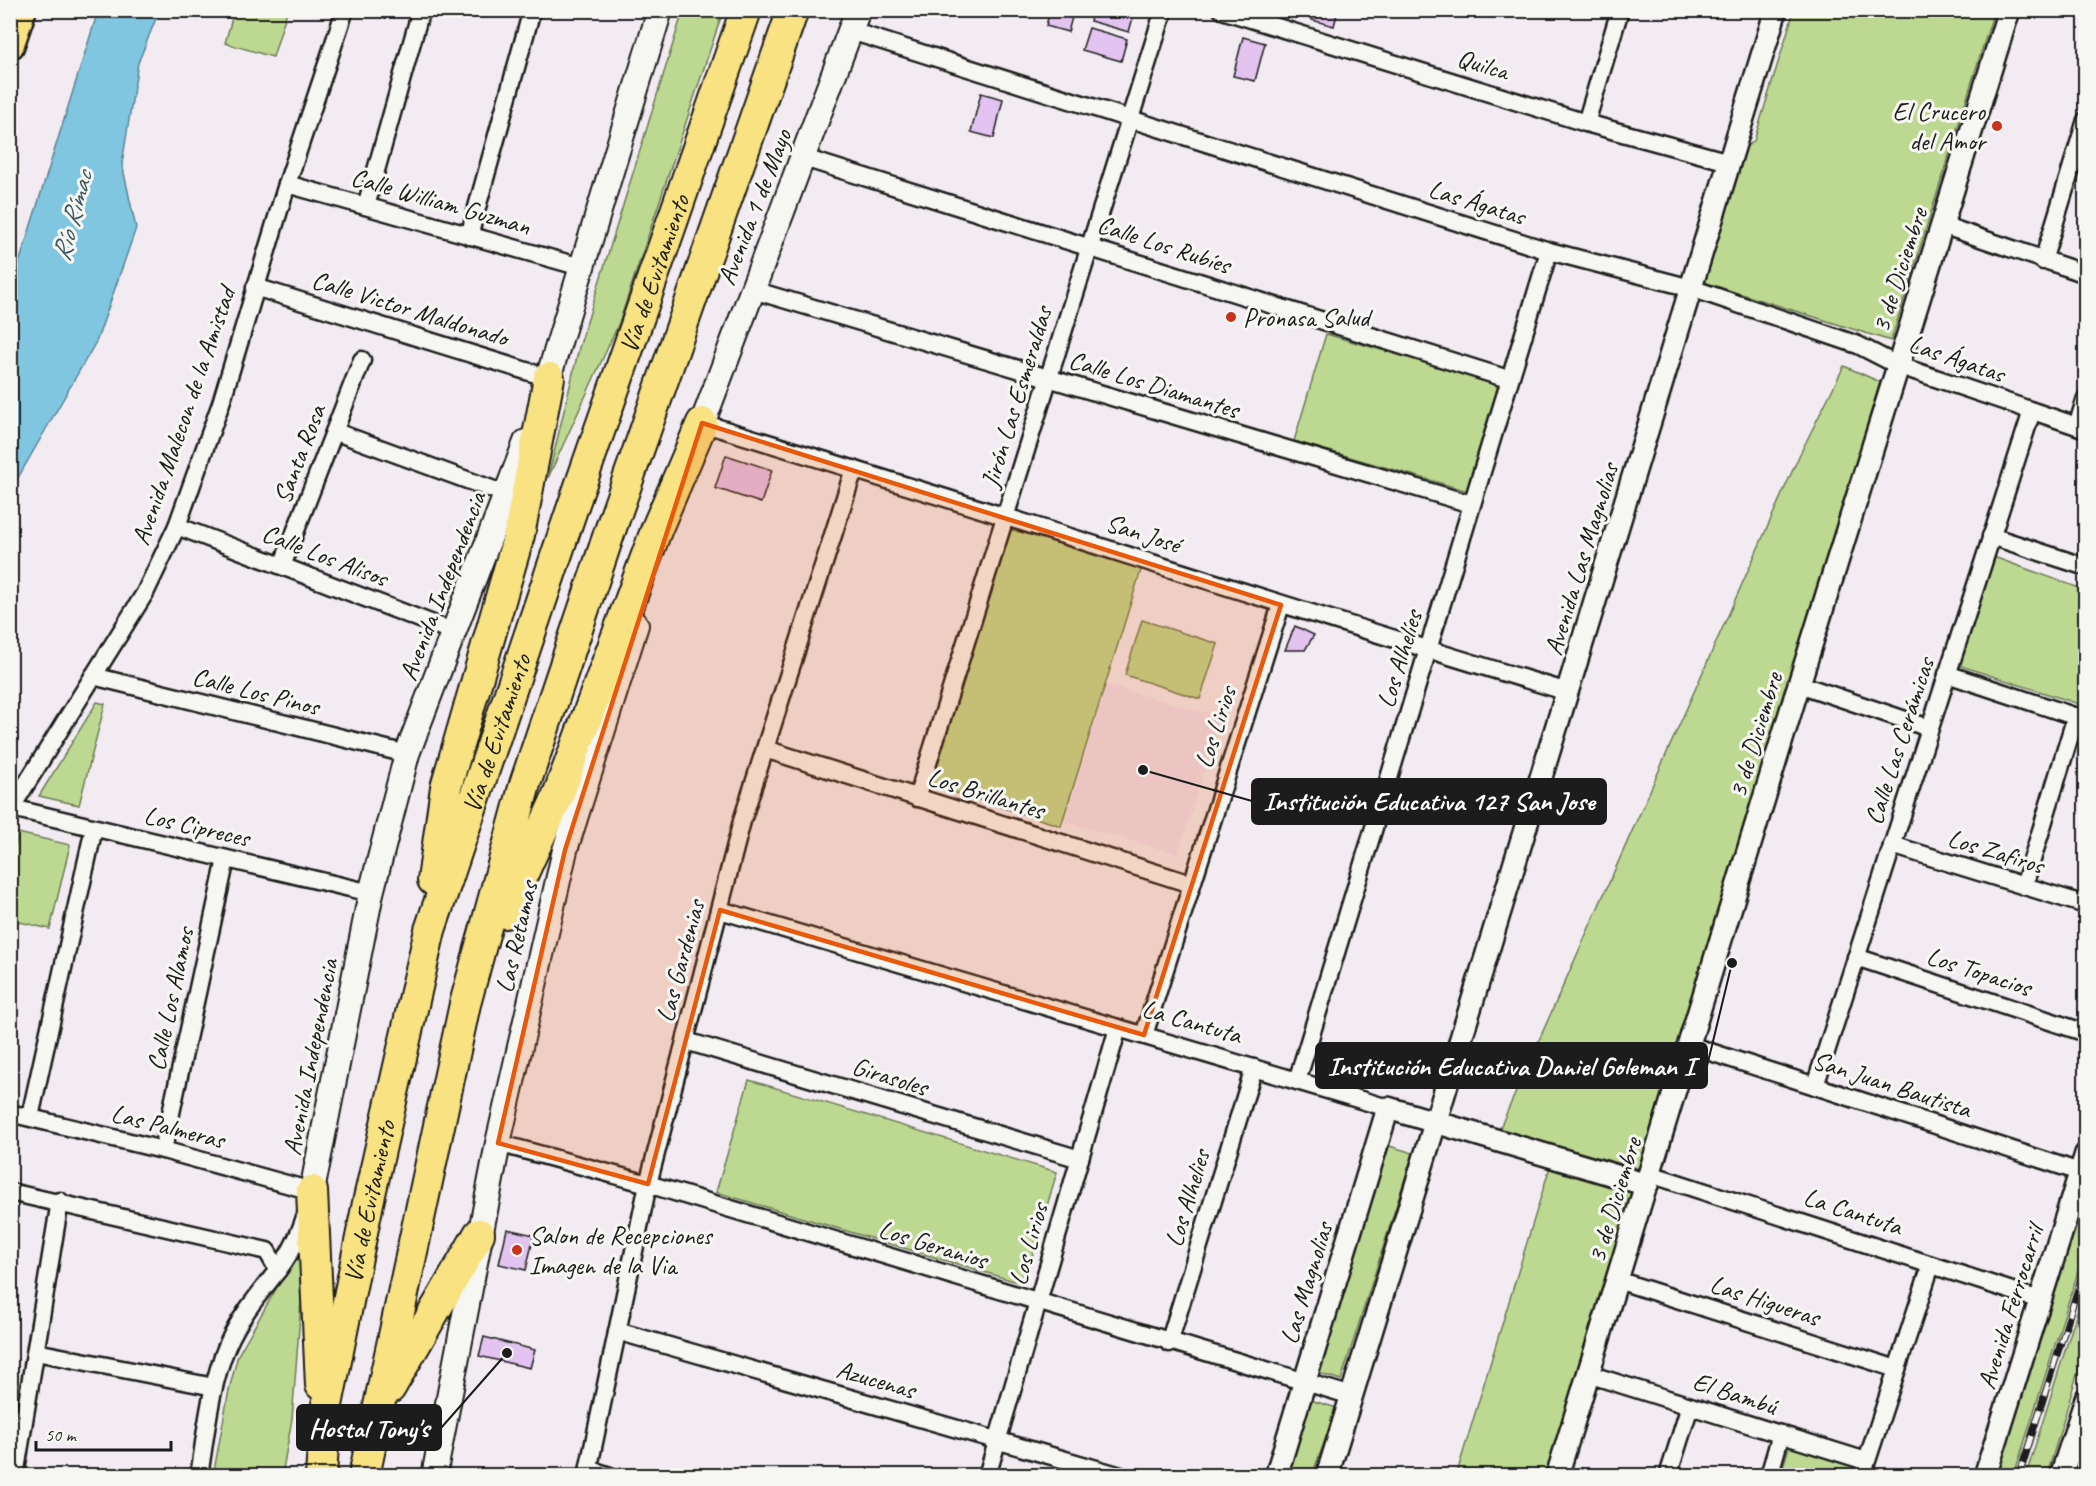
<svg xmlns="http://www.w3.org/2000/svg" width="2096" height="1486" font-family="Caveat,sans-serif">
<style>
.built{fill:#eee0f1}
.green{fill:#bdd991;stroke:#6c7a56;stroke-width:1.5}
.water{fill:#81c6e1;stroke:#598292;stroke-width:1.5}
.building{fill:#e3c3f0;stroke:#1c1c1c;stroke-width:1.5}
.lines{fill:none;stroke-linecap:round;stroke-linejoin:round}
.minor-casing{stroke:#1c1c1c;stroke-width:21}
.tertiary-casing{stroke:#1c1c1c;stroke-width:26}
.secondary-casing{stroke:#1c1c1c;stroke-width:28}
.primary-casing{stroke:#1c1c1c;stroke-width:32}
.motorway-casing{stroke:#1c1c1c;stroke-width:34}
.minor{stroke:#f6f6f2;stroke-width:16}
.tertiary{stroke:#f6f6f2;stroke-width:21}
.secondary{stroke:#f6f6f2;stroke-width:24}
.primary{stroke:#f8e281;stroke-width:27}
.motorway{stroke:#f8e281;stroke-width:30}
.rail-casing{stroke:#1c1c1c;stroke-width:7}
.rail{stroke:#f6f6f2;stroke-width:4.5;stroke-dasharray:14;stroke-linecap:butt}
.marked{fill:#e8590c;fill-opacity:0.2;stroke:#e8590c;stroke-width:4.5;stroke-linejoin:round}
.poi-dot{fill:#c8321e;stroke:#f6f6f2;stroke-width:2}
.labels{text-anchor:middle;stroke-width:6;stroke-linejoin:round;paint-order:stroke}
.street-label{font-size:26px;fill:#1c1c1c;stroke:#f6f6f2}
.poi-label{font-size:26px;fill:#1c1c1c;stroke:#f6f6f2;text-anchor:start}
.water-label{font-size:27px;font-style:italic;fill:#3f5861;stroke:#f6f6f2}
.leader{fill:none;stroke:#1c1c1c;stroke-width:2}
.callout-dot{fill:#1c1c1c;stroke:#f6f6f2;stroke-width:2}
.callout{fill:#1c1c1c;stroke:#1c1c1c;stroke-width:2}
.callout-label{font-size:27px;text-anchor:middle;font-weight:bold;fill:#fff}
</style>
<rect width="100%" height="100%" fill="#f2ecf2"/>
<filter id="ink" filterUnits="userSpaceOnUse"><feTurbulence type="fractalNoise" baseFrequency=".0167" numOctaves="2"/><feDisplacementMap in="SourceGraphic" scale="12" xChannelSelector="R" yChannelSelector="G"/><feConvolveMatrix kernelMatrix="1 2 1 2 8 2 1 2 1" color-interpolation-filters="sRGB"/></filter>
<g filter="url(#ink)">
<polygon class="built" points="1107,685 1221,717 1178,854 1065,822"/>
<g class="green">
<polygon points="234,11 287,11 273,57 225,43"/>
<polygon points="683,11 723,11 619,323 548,478 579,348"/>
<polygon points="1794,11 1994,11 1891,341 1703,282 1743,149 1754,141"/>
<polygon points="1326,334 1499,384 1468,491 1294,441"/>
<polygon points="1844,366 1880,382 1644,1170 1499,1130 1799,456"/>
<polygon points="1010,529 1142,567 1061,826 928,784"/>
<polygon points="1991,556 2085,590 2085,706 1958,665"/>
<polygon points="1142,620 1218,644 1200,699 1125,675"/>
<polygon points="97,702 105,704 79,805 39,796"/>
<polygon points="18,833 70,845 50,929 11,920 11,865"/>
<polygon points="749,1080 1057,1172 1024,1284 716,1192"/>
<polygon points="1386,1145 1413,1153 1341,1380 1315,1372"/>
<polygon points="1552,1160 1638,1185 1547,1475 1456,1476"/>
<polygon points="2085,1176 2085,1249 2014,1475 1992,1476"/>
<polygon points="306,1237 292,1419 282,1475 213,1476 229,1390 238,1355"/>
<polygon points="2085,1287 2085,1348 2047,1475 2026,1475"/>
<polygon points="1310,1400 1337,1408 1312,1475 1282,1476"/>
<polygon points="1790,1444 1855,1463 1858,1468 1856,1475 1780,1476"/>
</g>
<polygon class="water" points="98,11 159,11 138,63 122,164 136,228 97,340 11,490 11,289"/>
<g class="building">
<polygon points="1050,10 1074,10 1068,32 1046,26"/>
<polygon points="1093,10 1135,10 1129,32 1090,21"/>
<polygon points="1314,10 1338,10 1334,26 1312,20"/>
<polygon points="1089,28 1127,39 1121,61 1082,50"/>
<polygon points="1243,37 1265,43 1255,81 1233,76"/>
<polygon points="981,93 1003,99 994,138 971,132"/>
<polygon points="726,455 772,470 761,503 715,488"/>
<polygon points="1295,626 1314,635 1305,650 1285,650"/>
<polygon points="507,1229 534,1235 526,1270 499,1264"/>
<polygon points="484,1337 535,1350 530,1368 479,1356"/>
</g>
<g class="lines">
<defs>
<g id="minor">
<polyline points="1222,10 1586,123 1729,162"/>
<polyline points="851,31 1549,251 1691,288 1858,345 1897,365 2086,429"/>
<polyline points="1586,123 1620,10"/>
<polyline points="804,158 1508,379"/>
<polyline points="287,184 581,267"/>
<polyline points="366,206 421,10"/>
<polyline points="1942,225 2086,274"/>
<polyline points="469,236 532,10"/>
<polyline points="2043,261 2086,120"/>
<polyline points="255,287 549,378"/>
<polyline points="753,290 1471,504"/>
<path d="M702 423C991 510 1278 605 1568 692"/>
<polyline points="2077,426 2086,398"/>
<polyline points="336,432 508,495"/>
<polyline points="177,526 454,632"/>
<polyline points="1991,536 2086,567"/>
<polyline points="282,566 362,360"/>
<polyline points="1947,674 2086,720"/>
<polyline points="93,676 407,754"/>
<polyline points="1799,684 1929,728"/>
<polyline points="765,749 1191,884"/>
<polyline points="917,798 1164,10"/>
<polyline points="12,808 371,893"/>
<polyline points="10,810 145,593 177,526 221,403 287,184 345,10"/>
<polyline points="1892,845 2086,905"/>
<polyline points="2024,886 2076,716"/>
<polyline points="720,910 1388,1108"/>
<polyline points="1856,957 2086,1033"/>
<polyline points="1144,1035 1281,605"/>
<polyline points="686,1041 1080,1159"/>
<polyline points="1689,1045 2080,1172"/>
<polyline points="1297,1081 1549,251"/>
<polyline points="1815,1086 2032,411"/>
<path d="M10 1113 163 1150 312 1191C306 1219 296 1247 278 1270 259 1294 240 1316 227 1346 210 1386 206 1433 199 1476"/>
<polyline points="30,1117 94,828"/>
<polyline points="498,1143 648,1184 1352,1396"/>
<polyline points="163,1150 226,859"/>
<polyline points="1650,1174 2040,1300"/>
<polyline points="10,1192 267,1251 278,1270"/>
<polyline points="1617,1280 1897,1369"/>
<polyline points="617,1331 1121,1476"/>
<polyline points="1169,1343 1254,1068"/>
<polyline points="36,1352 214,1387"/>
<polyline points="1588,1374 1866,1461"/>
<polyline points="2069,1451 2086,1456"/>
<polyline points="589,1469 610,1476"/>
<polyline points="15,1476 60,1201"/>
<polyline points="587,1476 648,1184 742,821 854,469"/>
<polyline points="987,1476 1118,1028"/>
<polyline points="1668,1476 1690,1406"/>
<polyline points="1769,1476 1781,1434"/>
<polyline points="1862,1476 1931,1265"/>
</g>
<g id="tertiary">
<polyline points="1276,1476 1388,1108 1647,1185"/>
<polyline points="1327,1476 1776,10"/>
<polyline points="1557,1476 1799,684 2009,10"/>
<polyline points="1985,1476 2086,1154"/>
<polyline points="2061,1476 2086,1399"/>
</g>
<g id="secondary">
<polyline points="543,395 660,10"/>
<polyline points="696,440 858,10"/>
<polyline points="312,1191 371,893 407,754 526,442"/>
<polyline points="434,1476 498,1143 565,850 636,625"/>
</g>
<polyline id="primary" points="10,45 22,10"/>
<g id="motorway">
<polyline points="433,880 446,787 519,535 549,378"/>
<polyline points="505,913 557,798 657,528 702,423"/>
<polyline points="312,1191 321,1385"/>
<polyline points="390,1388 479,1234"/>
<path id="s1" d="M321 1476 325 1415 368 1203 430 930 571 512 746 10"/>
<polyline points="364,1476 465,1004 525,784 612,525 793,10"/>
</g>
</defs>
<use href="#minor" class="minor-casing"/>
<use href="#tertiary" class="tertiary-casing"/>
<use href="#secondary" class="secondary-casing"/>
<use href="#primary" class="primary-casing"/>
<use href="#motorway" class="motorway-casing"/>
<use href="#minor" class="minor"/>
<use href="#tertiary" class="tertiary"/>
<use href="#secondary" class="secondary"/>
<use href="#primary" class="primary"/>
<use href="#motorway" class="motorway"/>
<defs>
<polyline id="rail" points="2019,1476 2086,1263"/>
</defs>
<use href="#rail" class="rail-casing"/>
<use href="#rail" class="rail"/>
</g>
</g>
<path class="marked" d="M702 423 1281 605 1144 1035 720 910 648 1184 498 1143 565 850Z"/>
<g class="poi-dot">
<circle cx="1997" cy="126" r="6"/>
<circle cx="1231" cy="317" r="6"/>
<circle cx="517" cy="1250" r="6"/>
</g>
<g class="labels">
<g class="street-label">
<text transform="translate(1483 64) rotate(17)" y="9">Quilca</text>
<text transform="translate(441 201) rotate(16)" y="9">Calle William Guzman</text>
<text transform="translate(1477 202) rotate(17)" y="9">Las Ágatas</text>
<text transform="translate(754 207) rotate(-69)" y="9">Avenida 1 de Mayo</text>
<text transform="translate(1164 244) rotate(18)" y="9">Calle Los Rubíes</text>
<text transform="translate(1899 270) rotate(-72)" y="9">3 de Diciembre</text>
<text dy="9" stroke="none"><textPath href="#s1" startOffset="1251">Vía de Evitamiento</textPath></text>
<text transform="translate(410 308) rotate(17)" y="9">Calle Victor Maldonado</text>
<text transform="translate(1957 358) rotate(19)" y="9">Las Ágatas</text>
<text transform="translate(1154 384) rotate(17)" y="9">Calle Los Diamantes</text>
<text transform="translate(1016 397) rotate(-73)" y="9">Jirón Las Esmeraldas</text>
<text transform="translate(183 416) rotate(-71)" y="9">Avenida Malecon de la Amistad</text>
<text transform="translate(299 454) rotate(-69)" y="9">Santa Rosa</text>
<text transform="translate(1143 533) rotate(18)" y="9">San José</text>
<text transform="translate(325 555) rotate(21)" y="9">Calle Los Alisos</text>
<text transform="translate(1581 559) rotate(-73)" y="9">Avenida Las Magnolias</text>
<text transform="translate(442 586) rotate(-69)" y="9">Avenida Independencia</text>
<text transform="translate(1399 659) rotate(-73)" y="9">Los Alhelíes</text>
<text transform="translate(256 691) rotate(14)" y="9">Calle Los Pinos</text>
<text transform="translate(1215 727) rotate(-72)" y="9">Los Lirios</text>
<text dy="9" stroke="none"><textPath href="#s1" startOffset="765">Vía de Evitamiento</textPath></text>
<text transform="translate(1755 735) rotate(-73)" y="9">3 de Diciembre</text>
<text transform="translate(1899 741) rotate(-72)" y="9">Calle Las Cerámicas</text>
<text transform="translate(986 793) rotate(17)" y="9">Los Brillantes</text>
<text transform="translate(197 826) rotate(13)" y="9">Los Cipreces</text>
<text transform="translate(1996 851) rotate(17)" y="9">Los Zafiros</text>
<text transform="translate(516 937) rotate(-77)" y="9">Las Retamas</text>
<text transform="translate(680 961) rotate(-75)" y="9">Las Gardenias</text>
<text transform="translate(1979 971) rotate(18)" y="9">Los Topacios</text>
<text transform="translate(170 999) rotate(-78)" y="9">Calle Los Alamos</text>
<text transform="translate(1192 1021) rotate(16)" y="9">La Cantuta</text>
<text transform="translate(310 1057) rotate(-79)" y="9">Avenida Independencia</text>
<text transform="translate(890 1076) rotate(17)" y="9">Girasoles</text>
<text transform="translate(1892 1084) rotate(18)" y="9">San Juan Bautista</text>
<text transform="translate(168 1126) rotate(14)" y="9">Las Palmeras</text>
<text transform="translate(1187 1198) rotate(-73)" y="9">Los Alhelies</text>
<text transform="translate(1614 1200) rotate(-73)" y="9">3 de Diciembre</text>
<text dy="9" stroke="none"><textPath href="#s1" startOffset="279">Vía de Evitamiento</textPath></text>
<text transform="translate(1853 1211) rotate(18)" y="9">La Cantuta</text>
<text transform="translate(933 1244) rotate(17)" y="9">Los Geranios</text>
<text transform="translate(1028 1244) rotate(-74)" y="9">Los Lirios</text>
<text transform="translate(1306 1283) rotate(-73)" y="9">Las Magnolias</text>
<text transform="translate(1765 1300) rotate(18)" y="9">Las Higueras</text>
<text transform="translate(2010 1307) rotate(-73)" y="9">Avenida Ferrocarril</text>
<text transform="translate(876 1379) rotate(16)" y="9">Azucenas</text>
<text transform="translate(1735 1393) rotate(18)" y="9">El Bambú</text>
</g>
<g class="poi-label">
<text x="1985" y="120" text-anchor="end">El Crucero<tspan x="1985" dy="30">del Amor</tspan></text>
<text x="1243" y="326">Pronasa Salud</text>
<text x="529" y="1244">Salon de Recepciones<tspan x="529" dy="30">Imagen de la Via</tspan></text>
</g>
<g class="water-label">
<text transform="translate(72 216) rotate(-75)" y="9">Río Rímac</text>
</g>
</g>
<path class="leader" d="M1143 770L1252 801M1732 963L1707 1066M507 1353L441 1428"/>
<g class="callout-dot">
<circle cx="1143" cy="770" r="6"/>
<circle cx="1732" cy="963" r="6"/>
<circle cx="507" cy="1353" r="6"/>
</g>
<g class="callout">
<rect x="1252" y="779" width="354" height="45" rx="6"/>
<rect x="1316" y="1043" width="391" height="45" rx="6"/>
<rect x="297" y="1405" width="144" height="45" rx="6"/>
</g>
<g class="callout-label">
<text x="1429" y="810">Institución Educativa 127 San Jose</text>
<text x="1511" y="1075">Institución Educativa Daniel Goleman I</text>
<text x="369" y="1437">Hostal Tony's</text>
</g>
<rect width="2096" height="1486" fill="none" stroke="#f6f6f2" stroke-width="36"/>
<rect x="18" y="18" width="2060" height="1450" fill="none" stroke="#1c1c1c" stroke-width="2" filter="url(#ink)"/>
<path d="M36 1441v9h135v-9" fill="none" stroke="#1c1c1c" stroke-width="3"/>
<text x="45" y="1441" font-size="18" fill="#1c1c1c" stroke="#f6f6f2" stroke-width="4.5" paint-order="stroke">50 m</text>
</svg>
